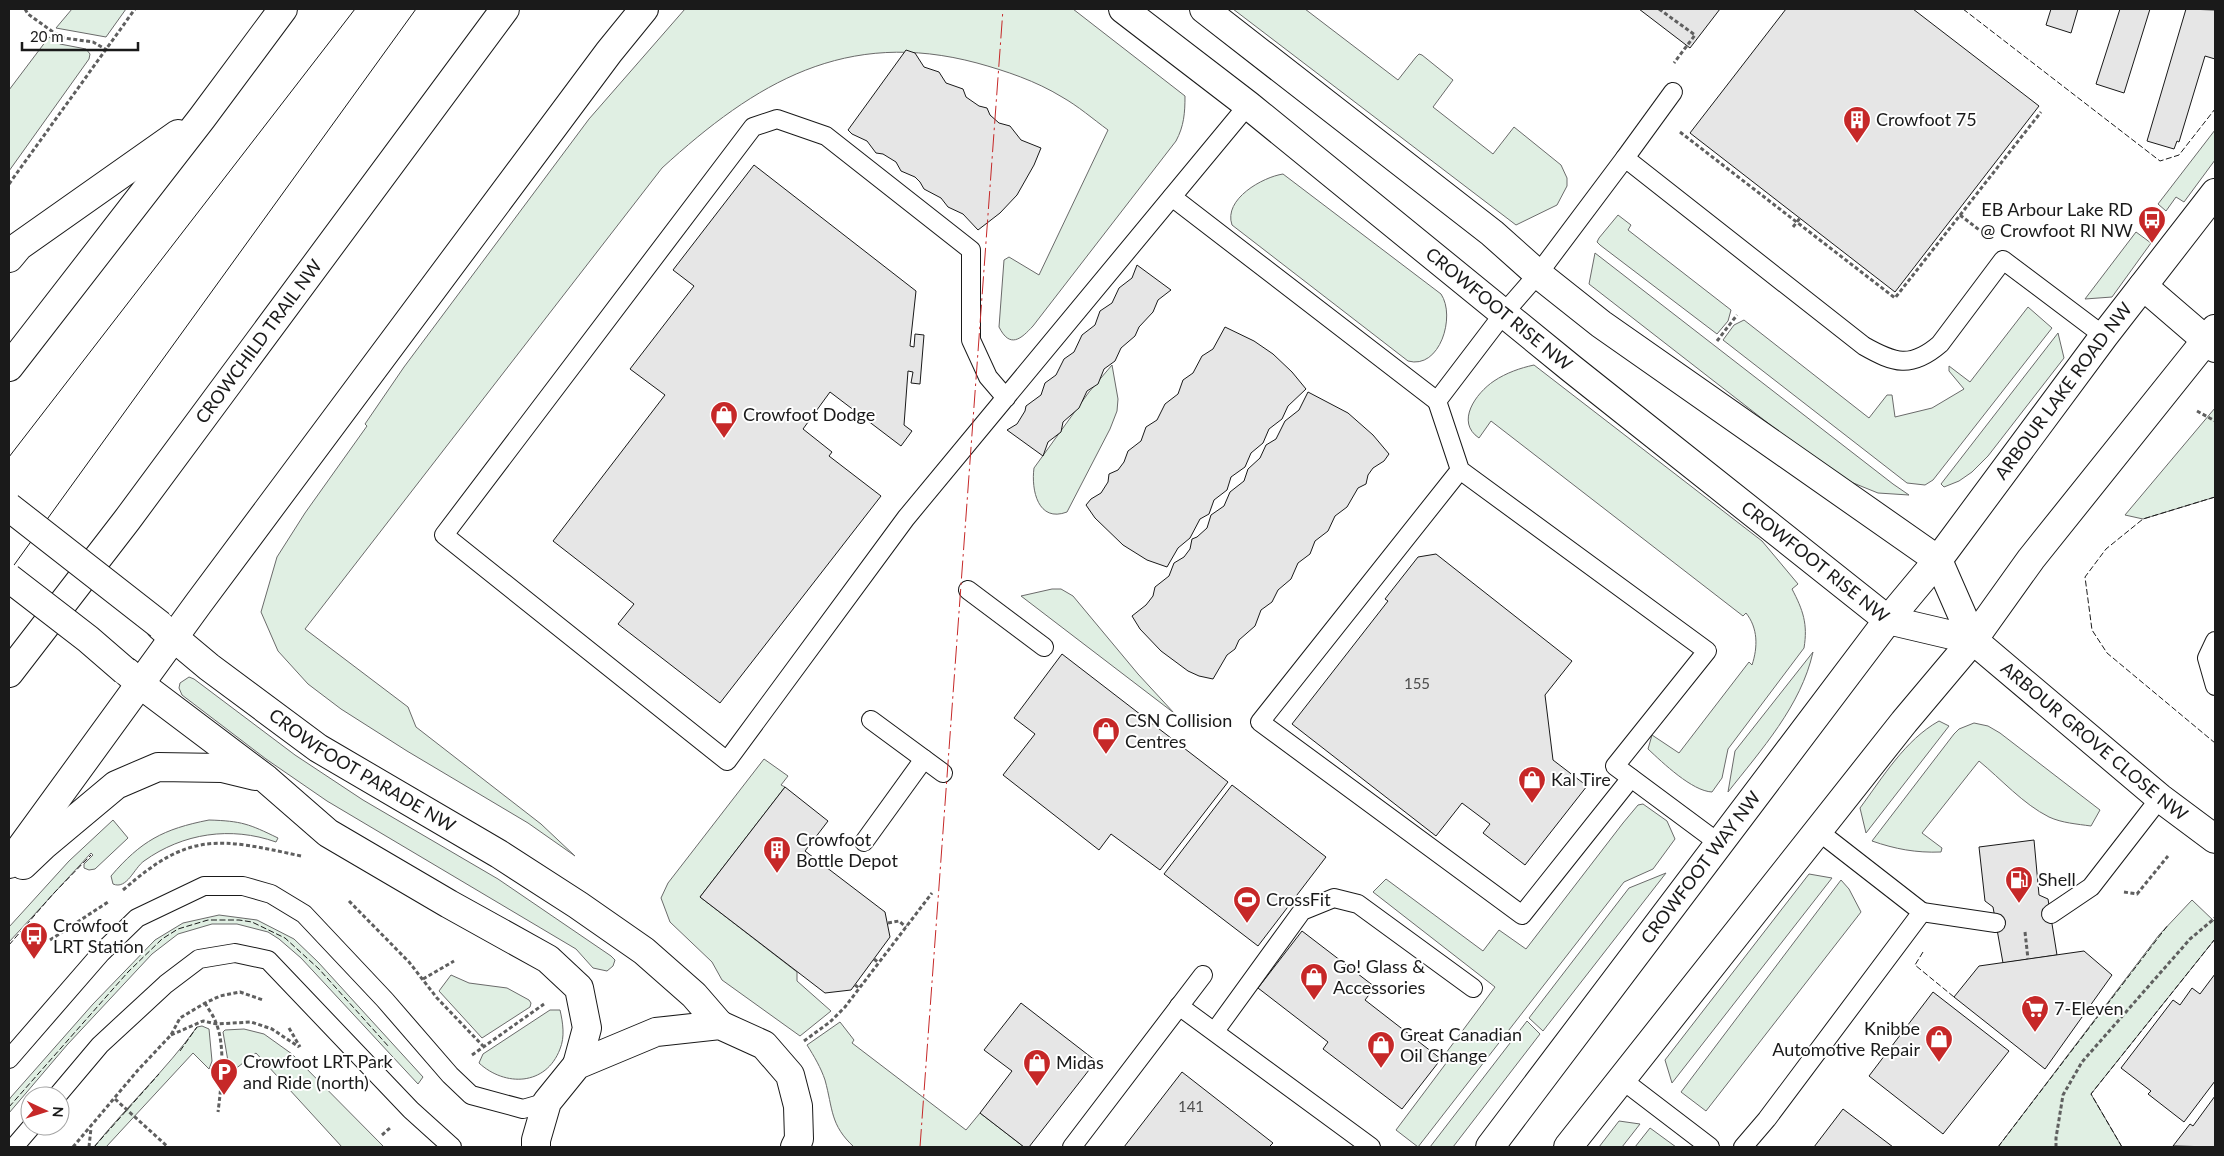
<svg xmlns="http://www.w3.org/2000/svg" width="2224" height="1156" font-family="Lato,sans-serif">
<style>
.green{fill:#e0efe3;stroke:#6a6a6a}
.building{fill:#e6e6e6;stroke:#1a1a1a}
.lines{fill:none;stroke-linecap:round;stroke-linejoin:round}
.lane-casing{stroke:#1a1a1a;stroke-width:20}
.street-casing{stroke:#1a1a1a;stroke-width:30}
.secondary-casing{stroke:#1a1a1a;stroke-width:30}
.highway-casing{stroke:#1a1a1a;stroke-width:30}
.path{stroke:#5f5f5f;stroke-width:3;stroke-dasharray:4 2.5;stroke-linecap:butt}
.lane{stroke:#fff;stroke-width:18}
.street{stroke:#fff;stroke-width:28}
.secondary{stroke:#fff;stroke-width:28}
.highway{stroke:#fff;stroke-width:28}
.tram{stroke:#1a1a1a;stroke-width:1}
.secondary-bridge-casing{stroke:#1a1a1a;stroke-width:30;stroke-linecap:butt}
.secondary-bridge{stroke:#fff;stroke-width:28}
.fence{stroke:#1a1a1a;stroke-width:1;stroke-dasharray:6 2.5;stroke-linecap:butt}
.power{stroke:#c62828;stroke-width:1;stroke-dasharray:18 4 2.5 4;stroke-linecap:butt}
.labels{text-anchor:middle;stroke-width:4;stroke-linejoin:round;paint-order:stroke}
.number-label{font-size:15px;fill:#4d4d4d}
.poi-label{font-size:18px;fill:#1a1a1a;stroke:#fff;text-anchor:start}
.street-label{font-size:18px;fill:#1a1a1a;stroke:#fff}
</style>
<rect width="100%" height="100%" fill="#fff"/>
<g class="green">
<polygon points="72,9 126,9 106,37 56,28"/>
<path d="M685 9H1073L1185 96C1185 113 1184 126 1176 141L1033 326C1021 339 1010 349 999 327L1004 260 1009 257 1039 275 1108 130C1093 119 1078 106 1062 97 1036 81 1006 71 977 63 846 28 756 82 662 168L305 629 408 707 416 727 541 824 575 856 528 823 407 751 341 709 308 684 278 651 261 612 277 557 305 513 367 426 365 424 404 367 589 119Z"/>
<polygon points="1233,9 1305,9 1398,80 1416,57 1419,54 1422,55 1453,80 1433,107 1493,154 1514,127 1561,165 1567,178 1567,186 1557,205 1516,225"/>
<polygon points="49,37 60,44 86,49 90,54 89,59 9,171 9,90"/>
<polygon points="2215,130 2215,160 2184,202 2176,197 2166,211 2158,204"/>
<path d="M1283 174 1441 294C1456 316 1440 370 1408 361L1232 225C1223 199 1263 177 1283 174Z"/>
<polygon points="1618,215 1631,225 1628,230 1731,310 1728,321 1717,334 1600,245 1597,242 1599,238"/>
<polygon points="2136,232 2151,243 2112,297 2085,299"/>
<polygon points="1595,253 1893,484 1909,495 1878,493 1836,476 1589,284"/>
<polygon points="2028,307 2052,328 1933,480 1925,485 1907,483 1723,340 1734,325 1744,320 1869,418 1887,395 1892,395 1895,417 1932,408 1964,389 1949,371 1949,366 1970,382"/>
<polygon points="2058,333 2064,358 1988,456 1972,472 1959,481 1944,487 1941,484"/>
<path d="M1112 365 1118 399 1117 411 1110 429 1067 512C1038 523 1031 490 1034 468L1089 392Z"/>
<path d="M1534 365 1762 541 1798 584 1792 589C1803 610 1808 624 1804 648L1728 749 1722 778 1712 792C1692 791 1663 763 1648 749L1652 735 1679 753 1749 662 1752 665C1758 647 1758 628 1746 613L1743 616 1491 421 1479 438C1455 422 1476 393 1494 381 1506 373 1520 368 1534 365Z"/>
<polygon points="2215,408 2215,497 2143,519 2125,515"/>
<polygon points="1052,589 1061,589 1073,596 1138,674 1174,713 1021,596"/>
<path d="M1813 652C1801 706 1761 750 1728 792L1735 751Z"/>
<polygon points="189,677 194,679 295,755 363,800 498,879 611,956 615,960 613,966 607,971 593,968 576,949 327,801 266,759 182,695 179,688 180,683"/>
<path d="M1939 721 1949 726 1866 833 1860 808C1883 777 1905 740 1939 721Z"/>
<path d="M1974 723 1988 726 2000 733 2100 810 2091 826C2077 824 2062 823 2049 817 2023 804 2001 779 1979 761L1922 833 1942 848 1941 852C1916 853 1895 849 1872 841L1954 734 1959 729Z"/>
<polygon points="764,759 788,776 781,785 785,787 700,897 797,972 797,981 831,1011 800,1036 722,980 712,962 670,922 661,898 668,883"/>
<polygon points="1643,804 1667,821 1675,839 1653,869 1624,882 1418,1147 1396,1130 1447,1062 1443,1057 1495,987 1373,892 1386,879 1483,951 1499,930 1526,949 1623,823 1638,805"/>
<polygon points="113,820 128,838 95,869 89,870 84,868 84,864 93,855 91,853 9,942 9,927 69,861"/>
<path d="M209 820C242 821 249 824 278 838L276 842C231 826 183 833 144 861 134 868 127 890 113 884L111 876C141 841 163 829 209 820Z"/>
<polygon points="1666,873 1543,1031 1529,1018 1629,888"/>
<polygon points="1809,874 1832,878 1672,1083 1665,1060"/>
<polygon points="1841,880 1849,889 1861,912 1706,1111 1681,1092"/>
<polygon points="2192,900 2215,922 2215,939 2091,1094 2122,1147 1998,1147 2159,935"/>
<polygon points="219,915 257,920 294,939 318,962 423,1077 418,1084 301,958 279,939 268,932 237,924 212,924 178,934 152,954 67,1045 9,1113 9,1100 11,1097 93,1004 155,940 183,923"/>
<polygon points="451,975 469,983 507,988 529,1000 531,1003 530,1007 482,1038 439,991"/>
<path d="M550 1010H560C563 1023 565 1037 560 1049 546 1086 505 1087 479 1063L483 1054Z"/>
<polygon points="1527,1021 1540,1034 1453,1147 1430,1147"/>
<path d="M840 1022 854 1040 852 1043 966 1130 980 1113 1024 1147H854C830 1125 833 1109 825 1080 821 1068 814 1056 807 1045Z"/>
<path d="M202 1026 209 1029 212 1061 209 1069 193 1053 106 1147H94C127 1106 166 1070 197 1027Z"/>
<polygon points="244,1029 264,1034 292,1054 384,1147 342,1147 256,1053 230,1073 223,1032 225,1030"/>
<polygon points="1619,1121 1640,1124 1622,1147 1599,1147"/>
<polygon points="1650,1128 1676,1147 1635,1147"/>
</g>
<g class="building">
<polygon points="1639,9 1720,9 1690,48"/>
<polygon points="1786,9 1913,9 2039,106 1895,292 1690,133"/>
<polygon points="2051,9 2078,9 2071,33 2046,25"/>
<polygon points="2120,9 2150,9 2124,93 2096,84"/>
<polygon points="2186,9 2215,10 2215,59 2205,56 2179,142 2177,141 2174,149 2147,141"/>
<polygon points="906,50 915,53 924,67 939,72 946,83 963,89 966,97 979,106 987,108 990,115 999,123 1010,126 1021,140 1041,148 1034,165 1017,195 1000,213 978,230 963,214 948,207 941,198 924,189 920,182 915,177 901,171 896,162 883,154 876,153 867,141 852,134 848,130"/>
<polygon points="754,165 916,291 910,346 914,347 915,334 924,335 920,384 911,383 913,372 908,371 904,425 912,431 901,446 830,392 803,429 832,452 829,456 881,496 720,703 618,624 634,604 553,541 665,395 630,369 694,286 673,270"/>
<polygon points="1137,265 1171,290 1158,300 1153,312 1139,327 1135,336 1121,348 1115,361 1104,369 1098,384 1087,391 1079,408 1063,422 1061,432 1048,442 1043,456 1007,430 1017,424 1025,411 1026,406 1041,395 1045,383 1056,375 1064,359 1074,352 1082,335 1095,325 1100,311 1112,303 1119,288 1132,278"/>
<polygon points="1225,327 1254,341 1273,354 1292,372 1306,389 1288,406 1282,419 1269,429 1263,443 1251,453 1245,467 1231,477 1227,490 1214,500 1209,514 1200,519 1190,538 1178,548 1167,567 1147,560 1123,545 1095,518 1086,505 1091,499 1101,493 1108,482 1109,474 1118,470 1124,462 1128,451 1141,441 1146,427 1157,420 1165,404 1178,394 1183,380 1193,373 1202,356 1213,349"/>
<polygon points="1308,392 1348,413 1373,435 1389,454 1384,461 1373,468 1368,475 1366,484 1358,488 1347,507 1335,516 1328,531 1315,541 1310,554 1298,563 1291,579 1278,590 1272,602 1261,610 1255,626 1239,640 1235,649 1227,655 1213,679 1199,676 1188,671 1161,651 1140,629 1132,616 1146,605 1153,596 1155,587 1169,576 1174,563 1184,557 1190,549 1192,539 1197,537 1207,528 1211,515 1224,506 1230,492 1244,481 1248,469 1260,458 1266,445 1276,439 1285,421 1299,410"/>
<polygon points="1436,554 1572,661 1545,695 1553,760 1587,786 1525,865 1483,833 1490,824 1462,803 1436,836 1292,724 1388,601 1385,599 1418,557"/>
<polygon points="1062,654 1228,782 1160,870 1111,834 1099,850 1003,775 1035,734 1014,718"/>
<polygon points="1232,785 1326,857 1258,946 1164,874"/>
<polygon points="785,787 828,821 805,851 885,912 890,937 851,990 825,993 700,897"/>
<polygon points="2034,840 2039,895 2048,899 2057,955 2003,963 1993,907 1985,901 1979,847"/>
<polygon points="1302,931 1375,987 1365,1000 1441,1059 1402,1109 1323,1049 1328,1042 1258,988"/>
<polygon points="2084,951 2112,975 2045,1069 1954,997 1979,966"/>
<polygon points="2215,974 2215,1081 2184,1122 2148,1094 2151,1091 2121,1068 2173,1000 2180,1005 2192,988 2200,994"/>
<polygon points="1933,992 2009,1051 1943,1134 1869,1076"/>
<polygon points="1021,1003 1096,1061 1029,1147 1024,1147 980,1113 1012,1071 984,1050"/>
<polygon points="1182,1072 1273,1143 1269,1147 1124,1147"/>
<polygon points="2215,1096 2215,1147 2173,1146 2190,1124 2193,1126"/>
<polygon points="1843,1109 1893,1147 1814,1147"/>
</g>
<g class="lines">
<defs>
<g id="lane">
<polyline points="1625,158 1673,92"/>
<polyline points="1172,197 1437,401"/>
<polyline points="1006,398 988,377 971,340 971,250 826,136 777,119 753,127 444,535 727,761 906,518 1248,105"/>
<polyline points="1460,470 1260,722 1522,915 1631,778"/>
<polyline points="968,590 1044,647"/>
<polyline points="2215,641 2207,658 2215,686"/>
<polyline points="871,720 943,773"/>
<polyline points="864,842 924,759"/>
<path d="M1720 844 1615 766 1707 651 1460 470 1437 401 1504 313 1538 274 1625 158 1864 346C1894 363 1911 369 1940 344L2003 260 2104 336"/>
<polyline points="1922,912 1996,923"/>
<polyline points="2051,914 2091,887 2160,798"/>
<polyline points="1179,1006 1371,1147"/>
<polyline points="1215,1031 1302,911 1334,898 1358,904 1473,988"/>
<polyline points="9,1059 101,953 137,918 204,886 243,886 271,894 304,914 385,1000 450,1075 471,1095 523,1109 547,1102"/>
<polyline points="1621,1079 1710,1147"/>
<polyline points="57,1096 100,1045 166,984 199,959 235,953 268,960 411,1110 452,1147"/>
<polyline points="14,1147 32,1126"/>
<polyline points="1072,1147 1203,975"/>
<polyline points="1743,1147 1767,1119 1922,912 1818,831"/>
</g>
<g id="street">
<polyline points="2143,286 2215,348"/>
<path id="s1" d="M1973 640 2160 798 2215 839"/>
</g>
<g id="secondary">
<path id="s2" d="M1123 9 1248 105 1572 369 1888 620 1973 640"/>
<polyline points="1204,9 1492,233 1538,274 1601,324 1938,560 1973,640"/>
<path id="s3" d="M160 626 209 667 318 748 499 854 578 905 644 951 694 995 720 1025"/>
<polyline points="127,672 140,684 266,779 328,833 449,904 548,959 579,988 587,1028 577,1065"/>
<polyline points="9,864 198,604 609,52 644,9"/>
<polyline points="23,865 43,846 116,785 158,767 222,768 255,776"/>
<polyline points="536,1147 536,1140 547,1102 577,1065 656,1032 720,1025 764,1045 790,1075 798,1106 799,1139 795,1147"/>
<path id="s4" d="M1490 1147 1888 620 1938 560 2104 336 2215 193"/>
<polyline points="1568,1147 1904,722 1973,640 2031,559 2215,329"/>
</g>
<g id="highway">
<polyline points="9,258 19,246 178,134"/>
<polyline points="9,367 202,118 283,9"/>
<path id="s5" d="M9 673 127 520 505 9"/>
</g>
</defs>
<use href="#lane" class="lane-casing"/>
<use href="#street" class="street-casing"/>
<use href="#secondary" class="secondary-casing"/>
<use href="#highway" class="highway-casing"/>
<g class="path">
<polyline points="25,9 28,14 53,32 64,38 93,42 107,50"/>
<polyline points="1659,9 1695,35 1674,63"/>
<polyline points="1680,132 1895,298 2041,112"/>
<polyline points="9,184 135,9"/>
<polyline points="1960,215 1987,236"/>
<polyline points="1793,227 1800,218"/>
<polyline points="1717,341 1737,315"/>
<polyline points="2197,411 2215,421"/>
<path d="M123 890C190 831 218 838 301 856"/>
<polyline points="2124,892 2137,894 2168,856"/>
<polyline points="349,901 409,962 437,998 483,1046"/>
<polyline points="888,923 899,921 906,927"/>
<polyline points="2025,932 2028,959"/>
<polyline points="50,940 108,902"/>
<polyline points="874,959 879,963"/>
<polyline points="423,979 454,961"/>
<polyline points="855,985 859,988"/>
<path d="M205 1003C208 1009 214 1016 216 1023 226 1046 221 1088 218 1112"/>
<polyline points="289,1028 300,1047"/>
<polyline points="171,1035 203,1021 217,1024 251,1022 272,1029 299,1047"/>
<polyline points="804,1041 830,1022 845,1007 932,893"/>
<polyline points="472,1055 544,1004"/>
<polyline points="115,1099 168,1147"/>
<polyline points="382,1135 390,1128"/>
<polyline points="73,1147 138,1070 171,1035 180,1018 205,1003 220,996 240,992 263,1000"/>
<polyline points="89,1147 91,1128"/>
<polyline points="2056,1147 2056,1138 2063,1095 2082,1062 2190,939 2215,918"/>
</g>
<use href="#lane" class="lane"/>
<use href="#street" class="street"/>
<use href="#secondary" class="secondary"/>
<use href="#highway" class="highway"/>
<g class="tram">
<polyline points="9,457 355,9"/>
<polyline points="9,572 416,9"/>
</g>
<defs>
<g id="secondary-bridge">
<polyline points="9,507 160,625"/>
<polyline points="9,578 88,639 125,671"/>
</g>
</defs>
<use href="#secondary-bridge" class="secondary-bridge-casing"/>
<use href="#secondary-bridge" class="secondary-bridge"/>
<g class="fence">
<polyline points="1963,9 2160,161 2179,155 2215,109"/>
<polyline points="2215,497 2143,519 2106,549 2085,577 2092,630 2107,653 2215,743"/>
<polyline points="9,945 53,894 91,855"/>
<polyline points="1923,952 1915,965 1954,997"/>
<polyline points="180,1051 197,1027"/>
<polyline points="9,1107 128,972 162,939 178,929 208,920 239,920 252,922 285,938 319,969 389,1047"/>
<polyline points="94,1147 159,1074"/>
<polyline points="1998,1147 2168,925"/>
<polyline points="2122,1147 2091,1094 2215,939"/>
</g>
<polyline class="power" points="920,1147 1003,9"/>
</g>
<defs>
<symbol id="building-pin" viewBox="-11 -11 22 30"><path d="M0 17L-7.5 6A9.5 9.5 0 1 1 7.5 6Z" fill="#c62828" stroke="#fff"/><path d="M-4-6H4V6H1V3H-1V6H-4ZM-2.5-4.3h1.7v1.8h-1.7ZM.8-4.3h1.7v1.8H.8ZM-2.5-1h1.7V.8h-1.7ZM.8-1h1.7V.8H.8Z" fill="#fff"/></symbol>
<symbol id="bus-pin" viewBox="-11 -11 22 30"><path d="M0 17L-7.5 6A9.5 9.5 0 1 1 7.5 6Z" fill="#c62828" stroke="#fff"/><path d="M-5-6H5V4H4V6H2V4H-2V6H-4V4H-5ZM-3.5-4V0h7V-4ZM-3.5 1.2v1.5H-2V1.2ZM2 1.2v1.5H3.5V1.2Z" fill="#fff"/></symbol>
<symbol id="shop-pin" viewBox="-11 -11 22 30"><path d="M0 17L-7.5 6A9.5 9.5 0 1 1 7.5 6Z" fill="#c62828" stroke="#fff"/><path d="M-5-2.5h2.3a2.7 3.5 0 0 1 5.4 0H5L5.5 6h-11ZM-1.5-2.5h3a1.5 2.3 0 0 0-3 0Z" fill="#fff"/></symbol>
<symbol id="fuel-pin" viewBox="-11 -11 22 30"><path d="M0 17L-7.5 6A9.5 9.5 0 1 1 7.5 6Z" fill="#c62828" stroke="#fff"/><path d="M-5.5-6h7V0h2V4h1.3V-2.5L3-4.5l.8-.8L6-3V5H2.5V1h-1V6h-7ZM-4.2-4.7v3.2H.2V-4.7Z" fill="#fff"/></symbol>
<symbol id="stadium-pin" viewBox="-11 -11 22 30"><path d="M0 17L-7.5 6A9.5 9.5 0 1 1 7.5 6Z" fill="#c62828" stroke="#fff"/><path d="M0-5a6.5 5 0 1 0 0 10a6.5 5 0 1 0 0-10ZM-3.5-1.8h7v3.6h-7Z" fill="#fff"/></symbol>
<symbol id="supermarket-pin" viewBox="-11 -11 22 30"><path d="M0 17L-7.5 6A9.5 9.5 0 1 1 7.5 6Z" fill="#c62828" stroke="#fff"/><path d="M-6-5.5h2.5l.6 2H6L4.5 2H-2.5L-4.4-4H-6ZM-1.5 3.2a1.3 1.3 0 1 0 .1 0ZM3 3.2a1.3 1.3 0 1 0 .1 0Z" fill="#fff"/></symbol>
<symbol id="parking-pin" viewBox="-11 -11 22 30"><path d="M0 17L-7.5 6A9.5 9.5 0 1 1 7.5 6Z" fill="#c62828" stroke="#fff"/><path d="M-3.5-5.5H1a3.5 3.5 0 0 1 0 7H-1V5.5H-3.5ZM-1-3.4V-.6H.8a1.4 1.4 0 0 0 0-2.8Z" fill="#fff"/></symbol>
</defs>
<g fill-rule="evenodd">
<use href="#building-pin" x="1841" y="104" width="32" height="43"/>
<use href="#bus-pin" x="2136" y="204" width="32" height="43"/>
<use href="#shop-pin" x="708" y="399" width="32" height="43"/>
<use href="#shop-pin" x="1090" y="715" width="32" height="43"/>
<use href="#shop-pin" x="1516" y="764" width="32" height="43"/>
<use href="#building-pin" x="761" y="834" width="32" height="43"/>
<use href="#fuel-pin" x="2003" y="864" width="32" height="43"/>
<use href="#stadium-pin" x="1231" y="884" width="32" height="43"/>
<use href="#bus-pin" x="18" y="920" width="32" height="43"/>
<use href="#shop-pin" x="1298" y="961" width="32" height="43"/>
<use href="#supermarket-pin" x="2019" y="993" width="32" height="43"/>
<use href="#shop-pin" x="1923" y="1023" width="32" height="43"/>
<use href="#shop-pin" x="1365" y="1029" width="32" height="43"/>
<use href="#shop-pin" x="1021" y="1047" width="32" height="43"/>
<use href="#parking-pin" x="208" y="1056" width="32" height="43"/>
</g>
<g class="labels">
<g class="number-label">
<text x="1417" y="689">155</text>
<text x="1191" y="1112">141</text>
</g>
<g class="poi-label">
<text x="1876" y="126">Crowfoot 75</text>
<text x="2133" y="216" text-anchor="end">EB Arbour Lake RD<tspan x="2133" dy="21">@ Crowfoot RI NW</tspan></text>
<text x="743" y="421">Crowfoot Dodge</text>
<text x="1125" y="727">CSN Collision<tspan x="1125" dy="21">Centres</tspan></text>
<text x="1551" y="786">Kal Tire</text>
<text x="796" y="846">Crowfoot<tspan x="796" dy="21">Bottle Depot</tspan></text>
<text x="2038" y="886">Shell</text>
<text x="1266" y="906">CrossFit</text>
<text x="53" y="932">Crowfoot<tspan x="53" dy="21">LRT Station</tspan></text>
<text x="1333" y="973">Go! Glass &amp;<tspan x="1333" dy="21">Accessories</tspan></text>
<text x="2054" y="1015">7-Eleven</text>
<text x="1920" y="1035" text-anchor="end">Knibbe<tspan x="1920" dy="21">Automotive Repair</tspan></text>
<text x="1400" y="1041">Great Canadian<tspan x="1400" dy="21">Oil Change</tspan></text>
<text x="243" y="1068">Crowfoot LRT Park<tspan x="243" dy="21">and Ride (north)</tspan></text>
<text x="1056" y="1069">Midas</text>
</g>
<g class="street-label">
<text dy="6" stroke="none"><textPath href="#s2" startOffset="481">CROWFOOT RISE NW</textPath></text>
<text dy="6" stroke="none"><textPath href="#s5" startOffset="415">CROWCHILD TRAIL NW</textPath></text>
<text dy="6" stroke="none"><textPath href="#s4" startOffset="949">ARBOUR LAKE ROAD NW</textPath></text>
<text dy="6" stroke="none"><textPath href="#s2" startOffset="886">CROWFOOT RISE NW</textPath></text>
<text dy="6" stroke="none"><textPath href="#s1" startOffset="158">ARBOUR GROVE CLOSE NW</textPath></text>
<text dy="6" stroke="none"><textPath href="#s3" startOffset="249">CROWFOOT PARADE NW</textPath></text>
<text dy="6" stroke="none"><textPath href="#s4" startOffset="350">CROWFOOT WAY NW</textPath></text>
</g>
</g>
<rect width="2224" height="1156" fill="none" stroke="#1a1a1a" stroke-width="20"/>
<g transform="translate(45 1111) rotate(94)"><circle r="24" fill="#ffffff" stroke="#a3a3a3"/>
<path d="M0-4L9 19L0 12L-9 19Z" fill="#c62828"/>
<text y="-8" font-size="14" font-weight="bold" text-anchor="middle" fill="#1a1a1a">N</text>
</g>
<path d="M22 42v8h116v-8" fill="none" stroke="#1a1a1a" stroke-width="2.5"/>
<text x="30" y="42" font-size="15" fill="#1a1a1a" stroke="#ffffff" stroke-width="4" paint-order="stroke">20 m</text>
</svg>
